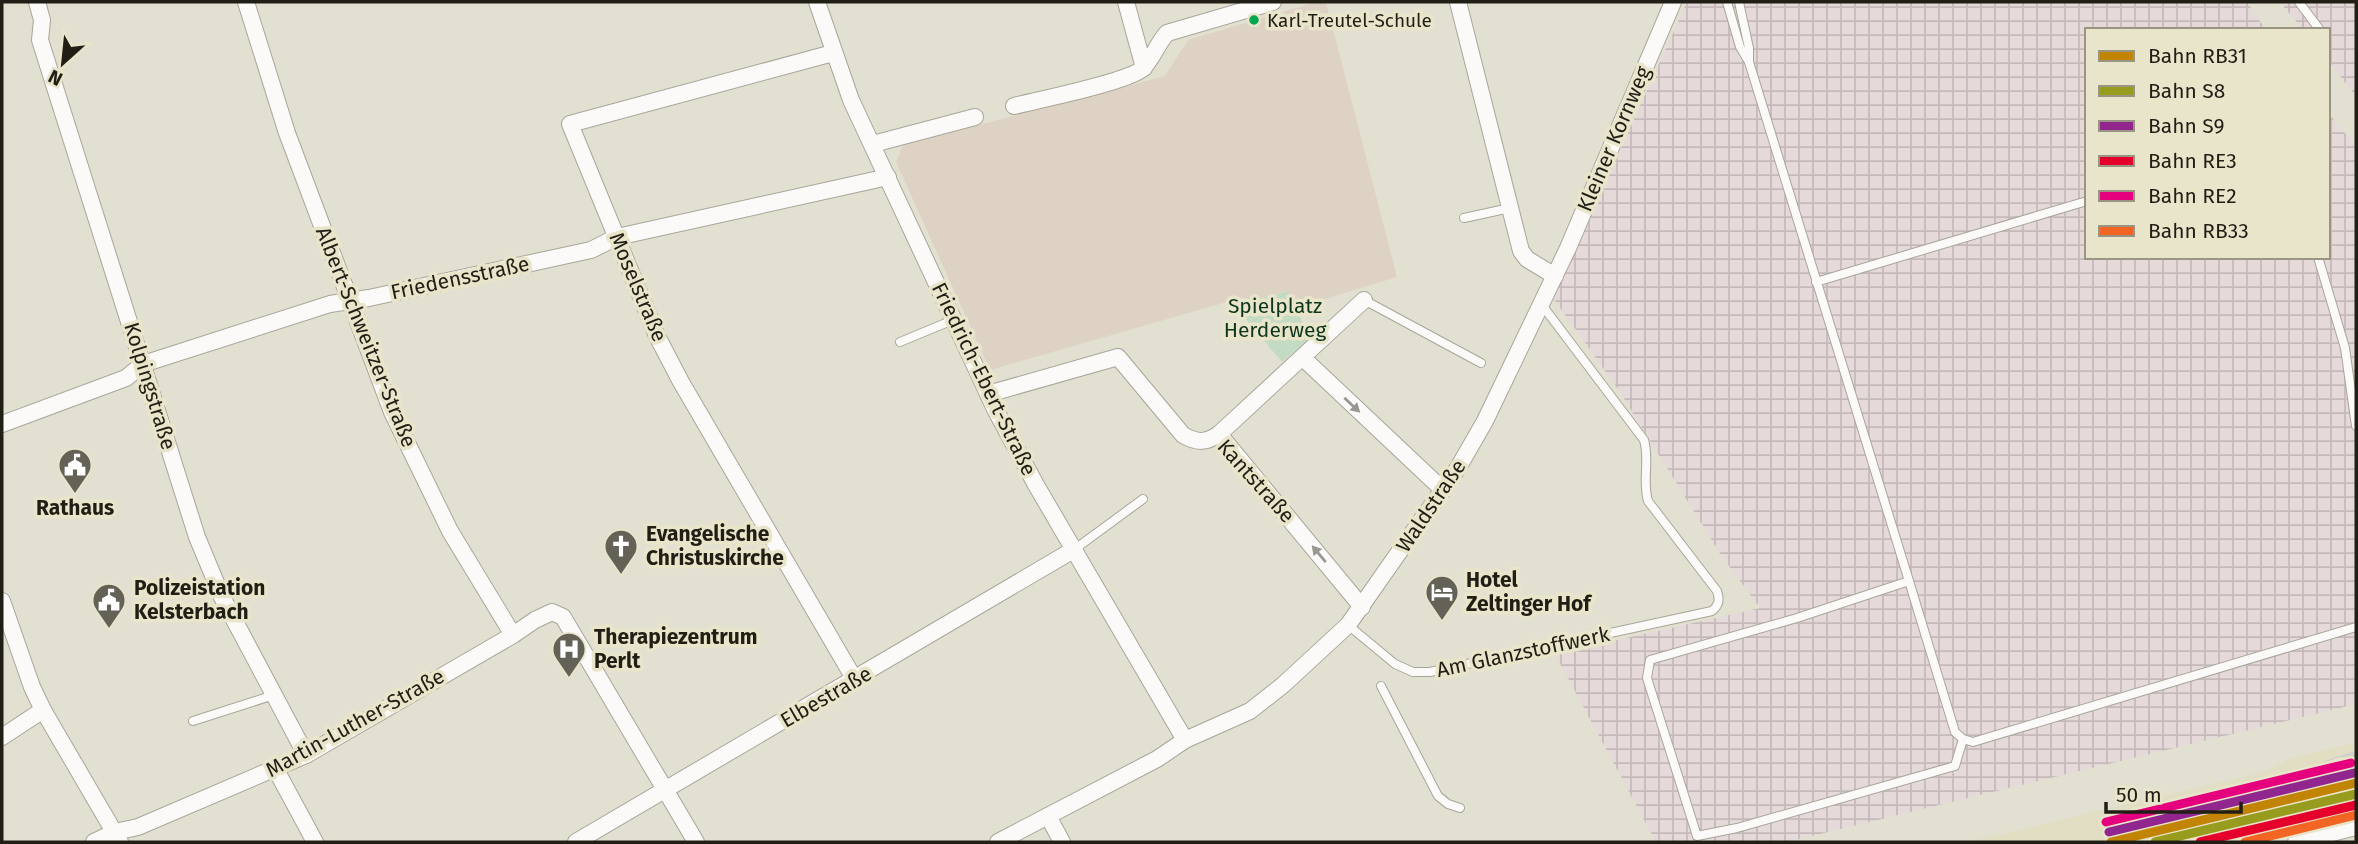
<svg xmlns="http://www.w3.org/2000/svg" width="2358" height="844" font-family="'Fira Sans',sans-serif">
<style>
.built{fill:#e2dec4}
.industrial{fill:url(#industrial-grid)}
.education{fill:#ded2c5}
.park{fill:#c4dbc3}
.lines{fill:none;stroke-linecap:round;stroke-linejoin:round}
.lane-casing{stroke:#a8a69a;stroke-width:10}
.street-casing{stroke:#a8a69a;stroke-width:18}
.lane{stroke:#fbfaf8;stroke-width:8}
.street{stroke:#fbfaf8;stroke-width:16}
.rail-casing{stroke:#d0d0cc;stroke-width:8}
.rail{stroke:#e9e5ca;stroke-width:5;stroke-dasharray:16;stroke-linecap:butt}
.rail-1-casing{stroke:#e9e5ca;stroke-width:14}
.rail-2-casing{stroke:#e9e5ca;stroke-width:14}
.rail-3-casing{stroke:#e9e5ca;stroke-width:14}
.rail-4-casing{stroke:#e9e5ca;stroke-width:14}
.rail-5-casing{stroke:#e9e5ca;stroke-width:14}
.rail-6-casing{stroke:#e9e5ca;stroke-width:14}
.rail-1{stroke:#c18405;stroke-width:9}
.rail-2{stroke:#979b1e;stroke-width:9}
.rail-3{stroke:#91268f;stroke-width:9}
.rail-4{stroke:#e4002b;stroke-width:9}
.rail-5{stroke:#e5007d;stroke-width:9}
.rail-6{stroke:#f26522;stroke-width:9}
.oneway{fill:#989792}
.bus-dot{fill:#00a651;stroke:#e9e5ca;stroke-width:2.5}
.labels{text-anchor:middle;stroke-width:7;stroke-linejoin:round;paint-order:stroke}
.bus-label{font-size:19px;fill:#201e15;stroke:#e9e5ca;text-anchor:start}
.street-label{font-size:21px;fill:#201e15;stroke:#e9e5ca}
.park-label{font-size:21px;fill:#0d361e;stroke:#e9e5ca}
.poi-label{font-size:21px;font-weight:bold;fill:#201e15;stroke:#e9e5ca;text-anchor:start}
</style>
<defs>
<pattern id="industrial-grid" width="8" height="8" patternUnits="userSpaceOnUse" patternTransform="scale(1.75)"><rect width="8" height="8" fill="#e6d9d9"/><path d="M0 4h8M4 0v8" fill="none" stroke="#c5bab9"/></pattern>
</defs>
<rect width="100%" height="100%" fill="#e2e0d1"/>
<polygon class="built" points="2356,743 2356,818 2257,842 1967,842 2264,772 2293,757"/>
<g class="industrial">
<polygon points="1687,2 2247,2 2266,30 2087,30 2087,257 2328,257 2328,113 2356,146 2356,704 1787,842 1656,842 1555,654 1760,608 1721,555 1618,389 1553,298"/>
<polygon points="2280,2 2356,2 2356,96 2328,61 2328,30 2303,30"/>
</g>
<polygon class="education" points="1316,2 1326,2 1397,277 1295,308 1287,291 1234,305 1230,301 990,370 896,162 903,145 1165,76 1188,40"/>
<polygon class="park" points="1288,291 1310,338 1282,362 1234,305"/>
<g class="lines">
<defs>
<g id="lane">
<polyline points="1727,2 1740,47 1749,62 1909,581"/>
<polyline points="1739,2 1749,48 1749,62"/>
<polyline points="2299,2 2320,30"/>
<polyline points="1464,218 1510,208"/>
<polyline points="2318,257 2345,348 2356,426"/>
<polyline points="1816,282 2087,201"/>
<polyline points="1364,300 1481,363"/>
<polyline points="900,342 953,320"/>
<polyline points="1075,549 1143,499"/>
<path d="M1348 625 1395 664 1413 672H1430L1712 611C1719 605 1720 600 1717 591L1648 501C1642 482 1650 460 1644 440L1542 305"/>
<polyline points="1381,686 1438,796 1448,804 1460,808"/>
<polyline points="193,721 274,695"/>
<polyline points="1963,739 1955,766 1737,828 1697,836 1647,678 1650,660 1797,618 1909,581 1955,732 1963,739 1973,742 2356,627"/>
</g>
<g id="street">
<polyline points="37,2 42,20 40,40 197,537 222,597 306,755"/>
<polyline points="246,2 287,133 392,412 450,531 513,635 535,620 552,612 563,617 696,842"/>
<polyline points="817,2 851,100 996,411 1036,485 1185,740"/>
<polyline points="1126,2 1144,68"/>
<polyline points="1458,2 1521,251 1527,259 1555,276"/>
<polyline points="833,53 570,124 657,336 681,382 855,680"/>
<path d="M1014 106C1038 100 1127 82 1142 69 1152 60 1157 44 1167 33L1273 2"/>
<polyline points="873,144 975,117"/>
<polyline points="1303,358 1443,490"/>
<path d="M988 394 1118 357 1183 435C1197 443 1206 443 1219 434L1364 300"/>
<polyline points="2,424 126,378 143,364 330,304 369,298 591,250 617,237 888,177"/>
<polyline points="1219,434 1362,607"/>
<polyline points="2,601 32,687 43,710 120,842"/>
<polyline points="2,737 43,710"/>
<polyline points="275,768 315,842"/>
<polyline points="1048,816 1062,842"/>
<polyline points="94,842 115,832 138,827 306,755 513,635"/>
<polyline points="576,842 1075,549"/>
<polyline points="998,842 1157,759 1185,740 1250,711 1283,685 1348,625 1458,468 1485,421 1568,248 1673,2"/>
<polyline points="2296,842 2356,827"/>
</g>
</defs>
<use href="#lane" class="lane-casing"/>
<use href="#street" class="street-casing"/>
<use href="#lane" class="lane"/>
<use href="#street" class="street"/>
<defs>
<polyline id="rail" points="2328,764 2356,755"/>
</defs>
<use href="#rail" class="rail-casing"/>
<use href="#rail" class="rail"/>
<defs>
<polyline id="rail-1" points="2111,842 2356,783"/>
<polyline id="rail-2" points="2155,842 2356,794"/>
<polyline id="rail-3" points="2109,832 2354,773"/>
<polyline id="rail-4" points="2200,842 2356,805"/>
<polyline id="rail-5" points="2106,822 2351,763"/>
<polyline id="rail-6" points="2245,842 2356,815"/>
</defs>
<use href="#rail-1" class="rail-1-casing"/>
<use href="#rail-2" class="rail-2-casing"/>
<use href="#rail-3" class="rail-3-casing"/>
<use href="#rail-4" class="rail-4-casing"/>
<use href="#rail-5" class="rail-5-casing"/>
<use href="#rail-6" class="rail-6-casing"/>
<use href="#rail-1" class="rail-1"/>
<use href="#rail-2" class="rail-2"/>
<use href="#rail-3" class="rail-3"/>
<use href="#rail-4" class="rail-4"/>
<use href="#rail-5" class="rail-5"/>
<use href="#rail-6" class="rail-6"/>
</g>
<defs><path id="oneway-solid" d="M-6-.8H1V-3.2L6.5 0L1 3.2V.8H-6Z" transform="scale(1.75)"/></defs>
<g class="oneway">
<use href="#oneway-solid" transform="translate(1352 405) rotate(43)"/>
<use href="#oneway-solid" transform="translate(1319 554) rotate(-130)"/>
</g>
<defs>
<symbol id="civic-pin" viewBox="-11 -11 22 30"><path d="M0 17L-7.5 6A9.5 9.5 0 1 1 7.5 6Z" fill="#646257" stroke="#e9e5ca"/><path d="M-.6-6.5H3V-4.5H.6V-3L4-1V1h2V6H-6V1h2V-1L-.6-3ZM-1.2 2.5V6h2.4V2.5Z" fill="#fff"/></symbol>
<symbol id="church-pin" viewBox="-11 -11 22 30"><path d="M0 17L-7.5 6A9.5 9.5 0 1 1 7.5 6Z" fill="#646257" stroke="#e9e5ca"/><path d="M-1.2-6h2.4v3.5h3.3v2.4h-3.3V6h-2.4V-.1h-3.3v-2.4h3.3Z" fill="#fff"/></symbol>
<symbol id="hotel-pin" viewBox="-11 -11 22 30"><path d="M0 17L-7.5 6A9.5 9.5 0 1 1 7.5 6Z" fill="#646257" stroke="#e9e5ca"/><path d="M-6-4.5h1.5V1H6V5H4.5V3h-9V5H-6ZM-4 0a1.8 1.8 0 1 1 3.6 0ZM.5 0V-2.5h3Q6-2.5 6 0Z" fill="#fff"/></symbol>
<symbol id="hospital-pin" viewBox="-11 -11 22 30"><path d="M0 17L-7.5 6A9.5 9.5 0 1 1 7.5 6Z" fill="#646257" stroke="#e9e5ca"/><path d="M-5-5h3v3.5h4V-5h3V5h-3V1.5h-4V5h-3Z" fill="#fff"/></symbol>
</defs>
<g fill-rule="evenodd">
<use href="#civic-pin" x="56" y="446" width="38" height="52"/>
<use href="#church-pin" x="602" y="527" width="38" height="52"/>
<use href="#hotel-pin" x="1423" y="573" width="38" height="52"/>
<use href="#civic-pin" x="90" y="581" width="38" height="52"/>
<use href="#hospital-pin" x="550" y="630" width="38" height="52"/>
</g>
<circle class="bus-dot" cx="1254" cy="20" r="6"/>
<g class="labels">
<g class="bus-label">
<text x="1267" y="27">Karl-Treutel-Schule</text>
</g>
<g class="street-label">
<text transform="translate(1614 139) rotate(-67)" y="7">Kleiner Kornweg</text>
<text transform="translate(460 278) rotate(-12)" y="7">Friedensstraße</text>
<text transform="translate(638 287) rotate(67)" y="7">Moselstraße</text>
<text transform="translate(366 337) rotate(68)" y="7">Albert-Schweitzer-Straße</text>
<text transform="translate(984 379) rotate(64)" y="7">Friedrich-Ebert-Straße</text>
<text transform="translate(150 386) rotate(73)" y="7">Kolpingstraße</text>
<text transform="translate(1256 481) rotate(48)" y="7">Kantstraße</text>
<text transform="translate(1431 506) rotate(-56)" y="7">Waldstraße</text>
<text transform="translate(1523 652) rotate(-12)" y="7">Am Glanzstoffwerk</text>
<text transform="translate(826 697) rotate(-30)" y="7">Elbestraße</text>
<text transform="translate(355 723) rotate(-29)" y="7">Martin-Luther-Straße</text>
</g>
<g class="park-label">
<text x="1275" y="313">Spielplatz<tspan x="1275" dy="24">Herderweg</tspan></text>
</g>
<g class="poi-label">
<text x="75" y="515" text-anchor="middle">Rathaus</text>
<text x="646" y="541">Evangelische<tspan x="646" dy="24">Christuskirche</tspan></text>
<text x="1466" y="587">Hotel<tspan x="1466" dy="24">Zeltinger Hof</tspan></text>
<text x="134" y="595">Polizeistation<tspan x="134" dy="24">Kelsterbach</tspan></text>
<text x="594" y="644">Therapiezentrum<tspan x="594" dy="24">Perlt</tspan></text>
</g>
</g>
<rect width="2358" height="844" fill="none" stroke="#201e15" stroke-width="7"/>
<rect x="2085" y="28" width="245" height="231" fill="#e9e5ca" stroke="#999582" stroke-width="2"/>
<rect x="2099" y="51" width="35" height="10" fill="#c18405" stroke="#999582" stroke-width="2"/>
<text x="2148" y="63" font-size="21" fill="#201e15">Bahn RB31</text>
<rect x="2099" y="86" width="35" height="10" fill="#979b1e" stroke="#999582" stroke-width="2"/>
<text x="2148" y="98" font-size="21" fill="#201e15">Bahn S8</text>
<rect x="2099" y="121" width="35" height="10" fill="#91268f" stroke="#999582" stroke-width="2"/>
<text x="2148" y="133" font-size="21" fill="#201e15">Bahn S9</text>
<rect x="2099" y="156" width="35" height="10" fill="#e4002b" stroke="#999582" stroke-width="2"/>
<text x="2148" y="168" font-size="21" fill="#201e15">Bahn RE3</text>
<rect x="2099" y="191" width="35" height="10" fill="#e5007d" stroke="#999582" stroke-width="2"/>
<text x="2148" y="203" font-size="21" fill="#201e15">Bahn RE2</text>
<rect x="2099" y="226" width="35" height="10" fill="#f26522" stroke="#999582" stroke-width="2"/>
<text x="2148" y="238" font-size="21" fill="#201e15">Bahn RB33</text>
<g transform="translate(63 63) rotate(207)" stroke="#e9e5ca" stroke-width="5" paint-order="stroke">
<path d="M0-5L12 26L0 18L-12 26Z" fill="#201e15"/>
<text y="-10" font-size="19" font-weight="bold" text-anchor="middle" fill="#201e15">N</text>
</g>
<path d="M2106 802v10h135v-10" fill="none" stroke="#201e15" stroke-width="3.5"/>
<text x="2116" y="802" font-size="21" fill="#201e15" stroke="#e9e5ca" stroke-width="5" paint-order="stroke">50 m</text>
</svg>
